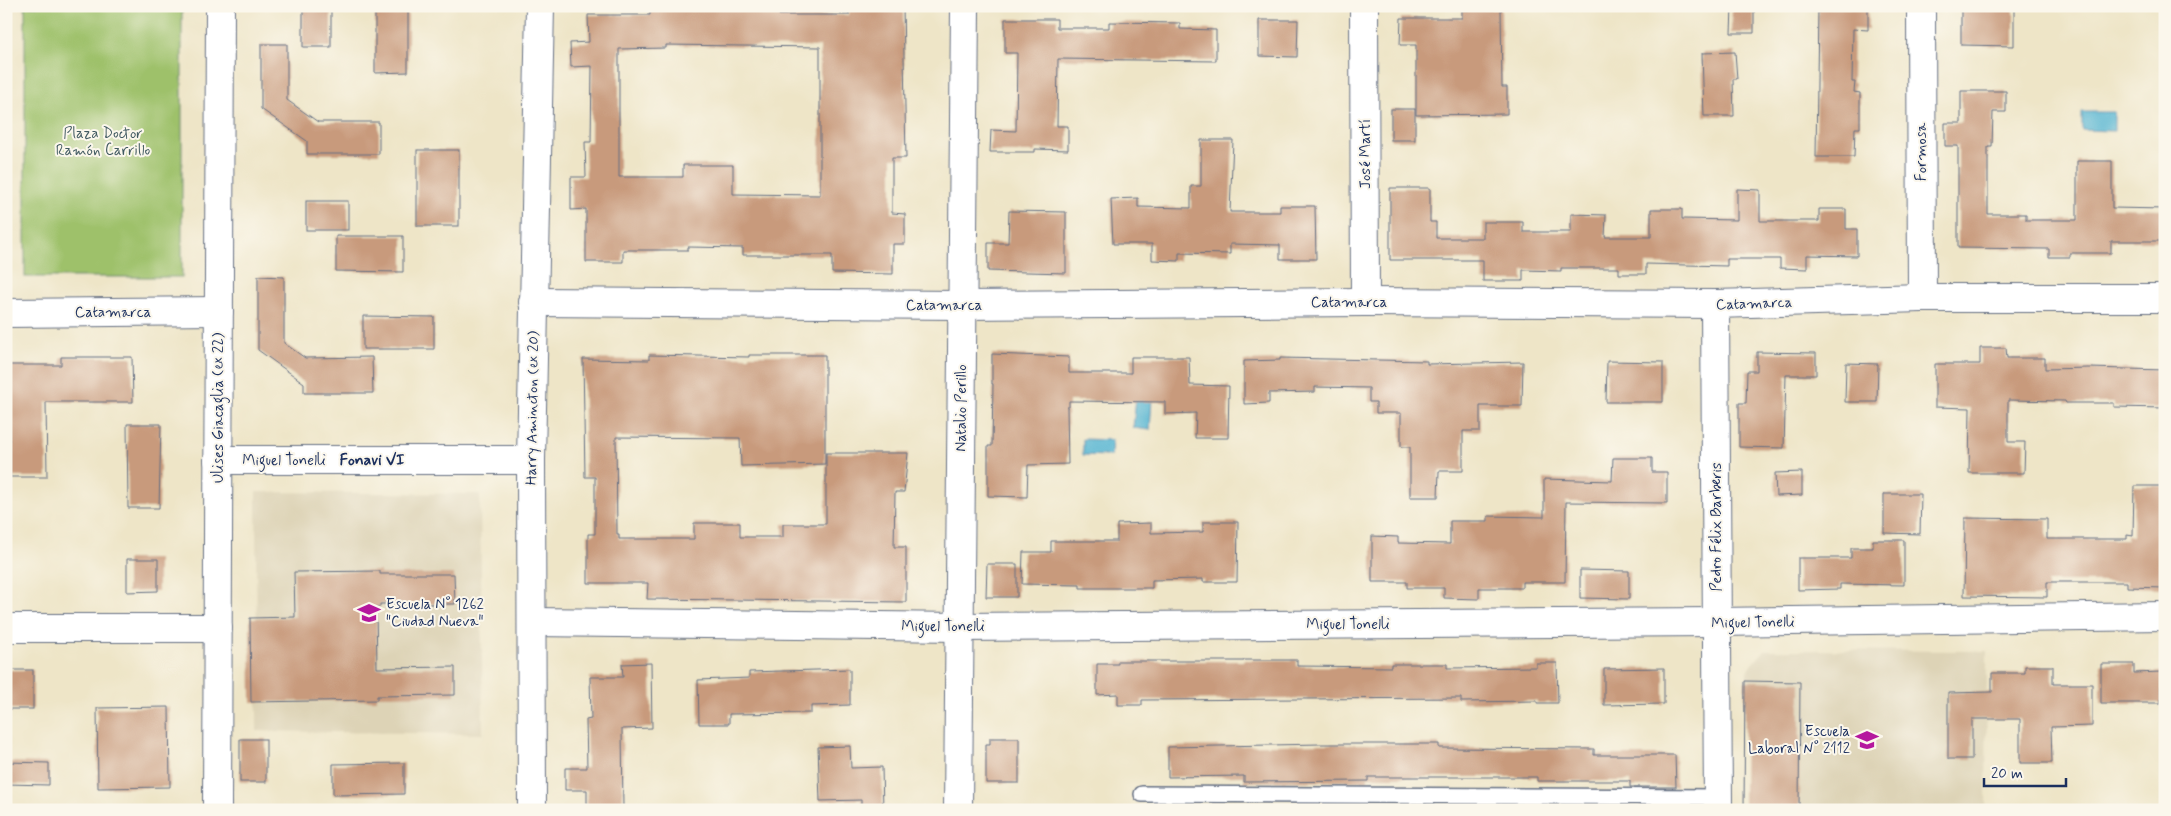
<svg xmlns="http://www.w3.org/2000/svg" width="2171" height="816" font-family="Mynerve,sans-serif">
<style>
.built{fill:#ddd3b6}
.green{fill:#9ec16b;stroke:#5c7864}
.water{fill:#53b4d1;stroke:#377298}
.building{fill:#c89a7b;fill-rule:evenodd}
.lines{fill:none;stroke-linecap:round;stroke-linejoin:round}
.service-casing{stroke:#656f83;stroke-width:18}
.minor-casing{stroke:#656f83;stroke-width:30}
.service{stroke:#fff;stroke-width:15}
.minor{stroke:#fff;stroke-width:28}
.labels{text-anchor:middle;stroke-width:4;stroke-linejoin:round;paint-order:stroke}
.park-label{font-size:15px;fill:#425b62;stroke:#fbf7ec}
.street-label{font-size:15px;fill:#1b2f5e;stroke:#fbf7ec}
.poi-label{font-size:15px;fill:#1b2f5e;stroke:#fbf7ec;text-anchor:start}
.neighbourhood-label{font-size:16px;font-weight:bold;fill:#1b2f5e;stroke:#fbf7ec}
</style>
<rect width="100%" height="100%" fill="#fbf7ec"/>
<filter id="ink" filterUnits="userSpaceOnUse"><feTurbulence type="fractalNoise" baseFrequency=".02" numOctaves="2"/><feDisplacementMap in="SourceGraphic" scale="10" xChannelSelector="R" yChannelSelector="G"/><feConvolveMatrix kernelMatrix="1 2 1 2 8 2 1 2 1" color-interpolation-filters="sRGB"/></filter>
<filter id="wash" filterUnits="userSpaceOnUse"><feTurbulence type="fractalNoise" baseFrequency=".0096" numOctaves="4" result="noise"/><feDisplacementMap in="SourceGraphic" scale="20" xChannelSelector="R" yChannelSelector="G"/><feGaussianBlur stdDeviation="1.12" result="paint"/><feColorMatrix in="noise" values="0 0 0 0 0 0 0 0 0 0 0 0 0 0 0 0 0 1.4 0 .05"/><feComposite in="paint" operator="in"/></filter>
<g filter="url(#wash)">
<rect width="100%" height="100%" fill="#eee5c7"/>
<g class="built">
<polygon points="256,492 480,494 483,734 257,731"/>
<polygon points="1765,650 1987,651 1986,810 1749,810 1747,671"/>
</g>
<rect class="green" x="25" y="6" width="157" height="271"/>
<g class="water">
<polygon points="2082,112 2114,112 2114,131 2082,130"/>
<polygon points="1136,397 1152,399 1150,430 1133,428"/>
<polygon points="1083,439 1112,440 1111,456 1083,455"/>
</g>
<g id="blocks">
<g class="building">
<rect x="303" y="6" width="28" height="41"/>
<path d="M849 6H903L906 158H892V213L905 214V244H893V274L832 273V255H743V248L688 247V250H623V262H586V209L571 210V177H586L585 142H591L592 66 571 67 570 43 589 42 588 15H650V7L779 9V15H849ZM666 45 820 47V195L733 194V165H683V177H619V49L666 48Z"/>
<polygon points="1961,6 2014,6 2014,46 1961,45"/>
<polygon points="408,7 408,72 375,73 375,8"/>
<polygon points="1732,7 1754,7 1754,33 1731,33"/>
<polygon points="1818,7 1868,8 1868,30 1853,29 1852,82 1855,82 1854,92 1860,93 1860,128 1855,128 1854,157 1816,157"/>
<polygon points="1501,9 1502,87 1507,87 1507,114 1416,115 1416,45 1400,45 1401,18 1462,18 1462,10"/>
<polygon points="1005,19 1057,19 1057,28 1109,28 1109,22 1180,23 1180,29 1216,30 1216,61 1058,59 1057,126 1068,126 1068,150 1035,149 1035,152 990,152 991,130 1016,131 1017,53 1005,53"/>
<polygon points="1259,20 1298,20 1297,57 1259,56"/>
<polygon points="261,44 287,44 287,100 318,122 379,122 379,154 307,154 307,141 261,109"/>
<polygon points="1735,52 1737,79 1733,79 1734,116 1704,116 1702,53"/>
<polygon points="1961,91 2006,91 2006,112 1993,112 1992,147 1988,147 1988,214 2026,214 2026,220 2077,220 2077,161 2112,161 2112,208 2165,209 2165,241 2111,241 2111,253 2070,253 2070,257 2049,257 2049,249 1958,248 1958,146 1945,146 1945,123 1961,123"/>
<rect x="1391" y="109" width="24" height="31"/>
<polygon points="1201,140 1233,140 1230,212 1280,212 1280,206 1315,206 1316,259 1280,259 1280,245 1230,244 1230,254 1179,253 1179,261 1152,260 1152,244 1113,244 1111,199 1138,198 1138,207 1191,208 1191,186 1201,186"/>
<rect x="417" y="150" width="42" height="76"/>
<polygon points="1390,188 1430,188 1430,222 1436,222 1436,238 1483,238 1483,222 1523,222 1523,232 1571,232 1571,214 1606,215 1605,237 1651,237 1651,209 1682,209 1682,219 1737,220 1737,189 1760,190 1760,221 1819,221 1819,209 1846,209 1846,229 1857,229 1857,256 1807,255 1807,269 1780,268 1780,259 1727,259 1727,266 1646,264 1646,274 1619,274 1619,268 1561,268 1561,271 1523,270 1523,281 1483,281 1483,260 1390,260"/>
<rect x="306" y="201" width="42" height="29"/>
<polygon points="1009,211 1066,212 1066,273 988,271 988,243 1008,243"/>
<polygon points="336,236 403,236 403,272 336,271"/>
<polygon points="258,276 284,277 284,343 305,358 372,357 373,393 304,393 304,383 258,350"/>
<polygon points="363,316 434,317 434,349 363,349"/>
<polygon points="1980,348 2006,348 2007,358 2045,358 2045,369 2089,368 2165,370 2165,408 2114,407 2114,403 2066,403 2065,401 2008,400 2008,442 2025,442 2024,473 1969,473 1970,408 1935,407 1935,364 1980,364"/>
<polygon points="1757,352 1816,353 1816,375 1786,375 1784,448 1739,447 1739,403 1746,403 1747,371 1757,371"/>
<polygon points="992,354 1069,357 1069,373 1131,373 1131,357 1189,357 1190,385 1229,386 1228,438 1195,438 1196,413 1165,414 1165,402 1069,401 1069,407 1067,407 1068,464 1028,465 1027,497 988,496 988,446 992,446 993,384 992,384"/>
<polygon points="649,355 749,357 749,355 825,355 825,464 741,466 740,438 616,437 617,534 619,534 619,539 694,539 694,523 740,523 740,537 783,537 783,524 826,524 826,453 908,453 904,492 895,492 894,547 906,547 906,602 647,599 648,583 588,583 588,534 595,534 595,477 585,477 583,359 649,360"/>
<polygon points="61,357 132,357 133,402 46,402 47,477 10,477 9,365 61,365"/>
<polygon points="1280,358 1427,361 1427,364 1523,362 1522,406 1480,406 1480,431 1463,431 1463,471 1439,471 1438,497 1410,497 1410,447 1401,447 1401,413 1376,413 1376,402 1369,402 1369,388 1315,387 1315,392 1269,393 1269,403 1244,404 1244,361 1280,360"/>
<polygon points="1607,361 1663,362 1663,402 1606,402"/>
<polygon points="1846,363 1878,364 1877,402 1845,402"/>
<polygon points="127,424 161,424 159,508 128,508"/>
<polygon points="1613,458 1652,458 1652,472 1667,472 1667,503 1566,502 1565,582 1522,582 1522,588 1479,588 1479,599 1444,598 1444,588 1407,588 1407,582 1372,582 1372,536 1398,537 1398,543 1450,544 1450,521 1488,521 1488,516 1544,517 1544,479 1612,481"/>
<polygon points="1802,472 1802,495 1776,496 1775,473"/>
<polygon points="2134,486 2165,486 2165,588 2127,587 2127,582 2047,582 2047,597 1964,596 1965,518 2047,519 2047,539 2127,539 2127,535 2133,536"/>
<polygon points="1884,494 1921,494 1920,534 1884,533"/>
<polygon points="1203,522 1238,522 1237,582 1203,582 1203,579 1152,580 1152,588 1080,588 1080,585 1022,584 1023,552 1051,552 1051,541 1117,541 1117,524 1151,523 1151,533 1203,532"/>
<polygon points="1873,540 1904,540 1904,585 1840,584 1840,589 1798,590 1798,558 1851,558 1851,548 1873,548"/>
<polygon points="127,559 158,559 158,591 127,592"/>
<polygon points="987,564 1017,564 1017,597 986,597"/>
<polygon points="1580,570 1629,571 1629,599 1580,598"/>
<polygon points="380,571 380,574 454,574 455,604 380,604 380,607 376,607 377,668 455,667 455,695 377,696 377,700 251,702 250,618 295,617 294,572"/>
<polygon points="1244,660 1297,660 1297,666 1391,667 1391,664 1447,664 1447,668 1536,667 1536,663 1557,663 1558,703 1537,703 1537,701 1461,702 1461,698 1142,700 1142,705 1118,705 1118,694 1097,695 1097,664 1118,664 1118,661 1244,661"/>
<polygon points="651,663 652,728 622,729 623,808 587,808 587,790 565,790 565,768 587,768 586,720 591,719 590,677 623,677 622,664"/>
<polygon points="2101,664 2134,664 2134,673 2161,672 2161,703 2101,703"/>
<polygon points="2025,666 2053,666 2053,684 2092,684 2092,726 2051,727 2052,763 2020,763 2020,719 1972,719 1972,759 1948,759 1948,693 1992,692 1992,673 2025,673"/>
<polygon points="1664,668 1664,704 1604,705 1604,669"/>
<polygon points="850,669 850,705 811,706 811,713 729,714 729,724 699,724 698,680 749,678 749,672"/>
<rect x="6" y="670" width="27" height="39"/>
<polygon points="1745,681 1800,682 1799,810 1744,810"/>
<polygon points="169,707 170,787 98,788 97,708"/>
<polygon points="990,738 1019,738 1019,783 986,783 986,744 990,744"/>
<rect x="240" y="739" width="26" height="43"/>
<polygon points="1321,744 1439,744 1439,748 1594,749 1594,755 1675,755 1676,787 1630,787 1630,781 1537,781 1537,777 1368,777 1368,781 1244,782 1244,776 1168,777 1168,747"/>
<polygon points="850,746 851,768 882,767 883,810 861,810 861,800 820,801 818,747"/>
<polygon points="6,762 49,763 49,785 6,784"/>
<polygon points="404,763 404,794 333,795 333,764"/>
</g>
</g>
</g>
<g filter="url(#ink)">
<use href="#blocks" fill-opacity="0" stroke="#656f83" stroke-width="1"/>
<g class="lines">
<defs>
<polyline id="service" points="1142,794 1718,797"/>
<g id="minor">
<polyline points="1364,6 1365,302"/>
<polyline points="1921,6 1922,298"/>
<polyline points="533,302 962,305 1365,302 1715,304 1922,298 2165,298"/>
<polyline points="1715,304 1718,810"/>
<polyline points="6,313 219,311"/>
<polyline points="218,460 531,460"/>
<polyline points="532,622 960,627 1717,622 2165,616"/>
<polyline points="6,628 218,628"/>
<polyline points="217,810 220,6"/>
<polyline points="532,810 531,460 540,6"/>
<polyline points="958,810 965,6"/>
</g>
</defs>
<use href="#service" class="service-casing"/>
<use href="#minor" class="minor-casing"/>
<use href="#service" class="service"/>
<use href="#minor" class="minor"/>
</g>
</g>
<defs>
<symbol id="school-bare" viewBox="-9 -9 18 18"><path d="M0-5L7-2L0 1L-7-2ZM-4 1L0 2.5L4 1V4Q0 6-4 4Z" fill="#b5179e" stroke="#fbf7ec" stroke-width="2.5" paint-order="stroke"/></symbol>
</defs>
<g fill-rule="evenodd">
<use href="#school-bare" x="353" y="597" width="32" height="32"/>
<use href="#school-bare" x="1851" y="724" width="32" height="32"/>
</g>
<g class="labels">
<g class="park-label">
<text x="103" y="138">Plaza Doctor<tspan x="103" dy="17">Ramón Carrillo</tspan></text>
</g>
<g class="street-label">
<text transform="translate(1921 152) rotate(-90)" y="5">Formosa</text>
<text transform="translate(1365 154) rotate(-90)" y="5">José Martí</text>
<text x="1349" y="307">Catamarca</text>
<text transform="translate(1754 303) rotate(-2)" y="5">Catamarca</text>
<text x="944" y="310">Catamarca</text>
<text x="113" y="317">Catamarca</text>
<text transform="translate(218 408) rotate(-90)" y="5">Ulises Giacaglia (ex 22)</text>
<text transform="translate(532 408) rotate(-89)" y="5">Harry Amincton (ex 20)</text>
<text transform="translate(961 408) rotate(-90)" y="5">Natalio Perillo</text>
<text x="284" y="465">Miguel Tonelli</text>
<text transform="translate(1716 527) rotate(-90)" y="5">Pedro Félix Barberis</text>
<text transform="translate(1753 622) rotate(-1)" y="5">Miguel Tonelli</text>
<text x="1348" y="629">Miguel Tonelli</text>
<text x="943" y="631">Miguel Tonelli</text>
</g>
<g class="poi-label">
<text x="386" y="609">Escuela N° 1262<tspan x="386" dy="17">"Ciudad Nueva"</tspan></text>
<text x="1850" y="736" text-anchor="end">Escuela<tspan x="1850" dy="17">Laboral N° 2112</tspan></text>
</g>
<g class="neighbourhood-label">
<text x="372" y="465">Fonavi VI</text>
</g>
</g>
<rect width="2171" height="816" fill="none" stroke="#fbf7ec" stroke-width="25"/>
<path d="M1984 778v8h82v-8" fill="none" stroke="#1b2f5e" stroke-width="2.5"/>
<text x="1991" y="778" font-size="15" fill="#1b2f5e" stroke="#fbf7ec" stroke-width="4" paint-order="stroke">20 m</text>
</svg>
